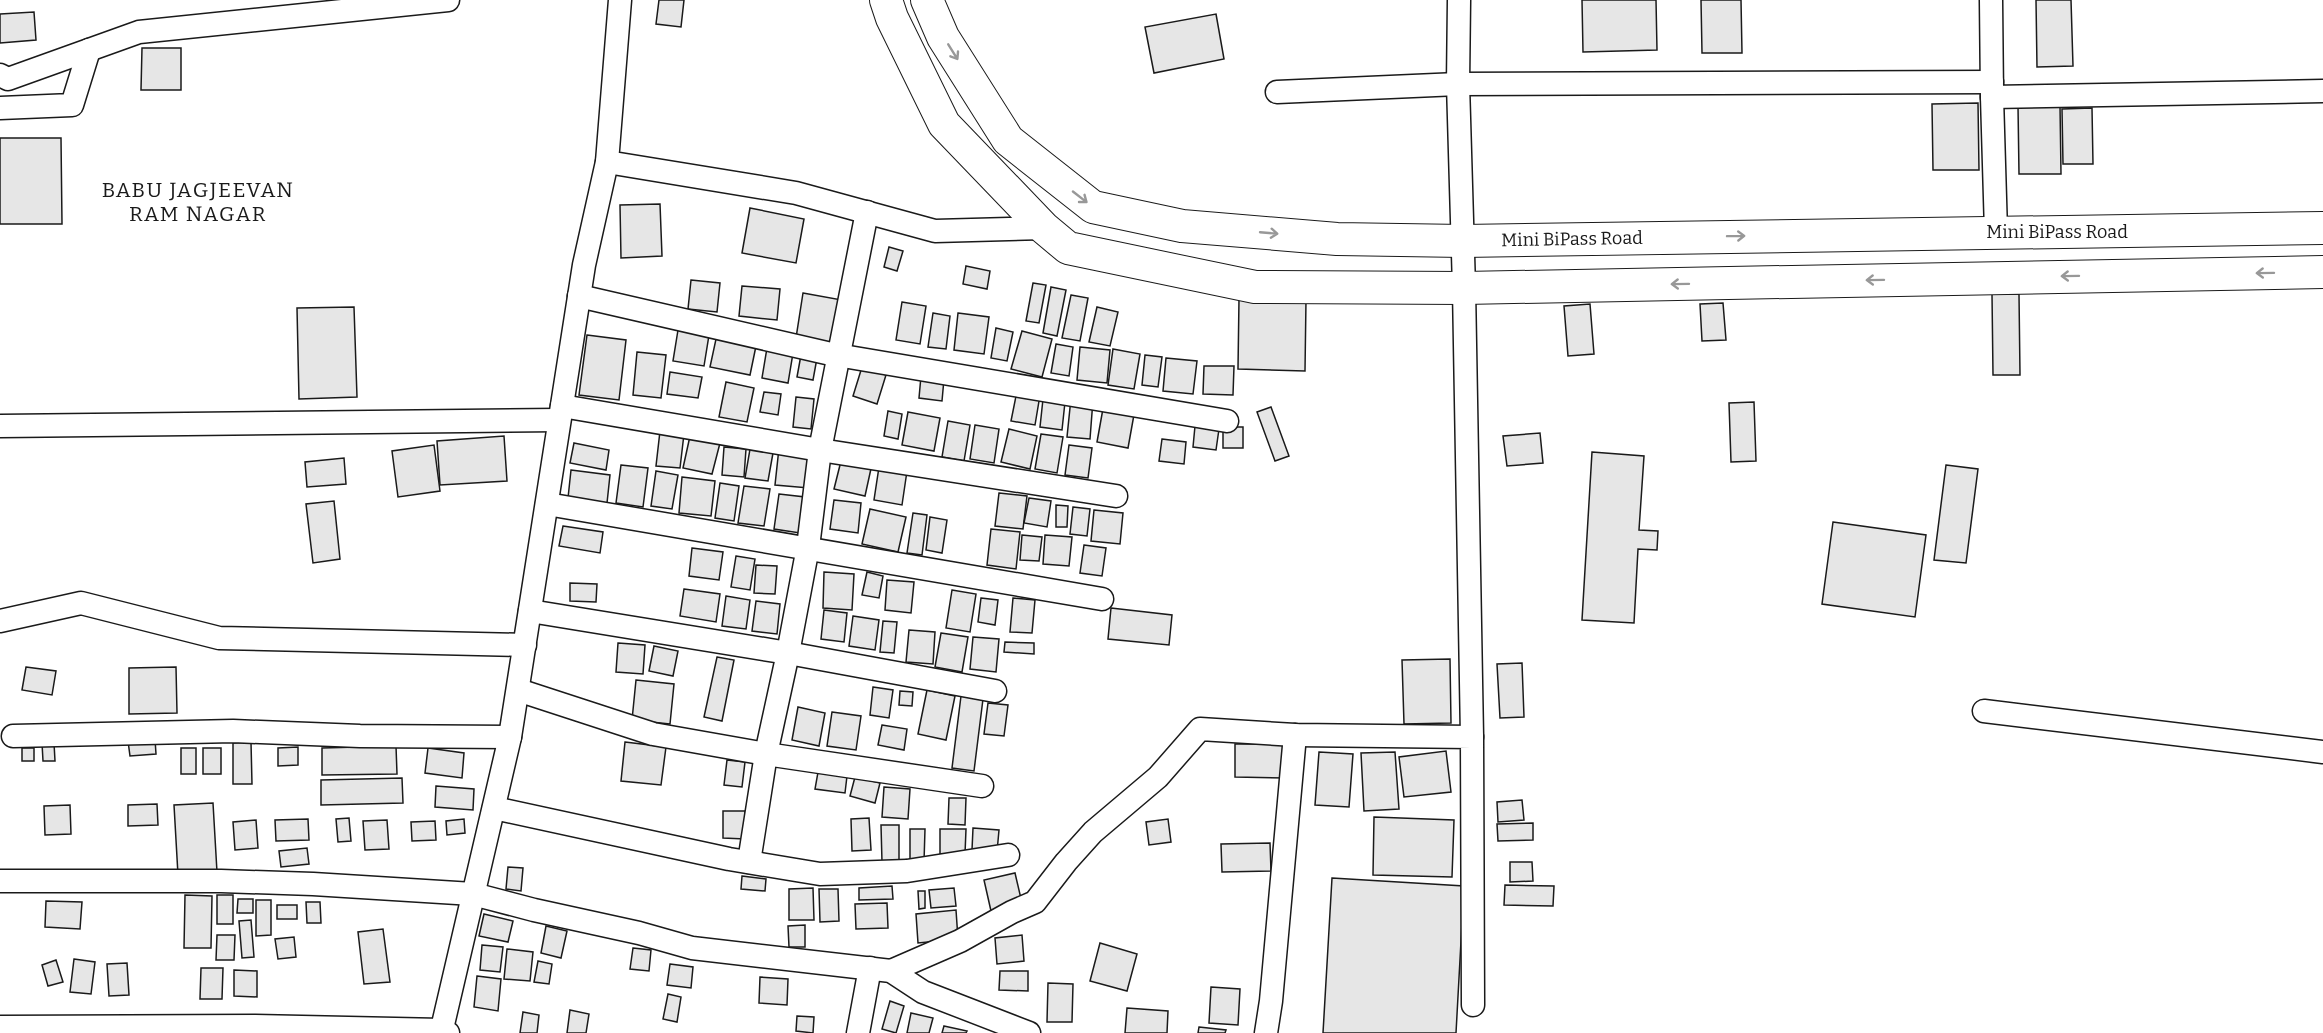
<svg xmlns="http://www.w3.org/2000/svg" width="2323" height="1033" font-family="Bitter,serif">
<style>
.building{fill:#e6e6e6;stroke:#1a1a1a;stroke-width:1.5}
.lines{fill:none;stroke-linecap:round;stroke-linejoin:round}
.street-casing{stroke:#1a1a1a;stroke-width:25}
.secondary-casing{stroke:#1a1a1a;stroke-width:34}
.street{stroke:#fff;stroke-width:22}
.secondary{stroke:#fff;stroke-width:32}
.oneway{stroke:#989898}
.labels{text-anchor:middle;stroke-width:4.5;stroke-linejoin:round;paint-order:stroke}
.street-label{font-size:18px;fill:#1a1a1a;stroke:#fff}
.quarter-label{font-size:21px;letter-spacing:1.5px;fill:#1a1a1a;stroke:#fff}
</style>
<rect width="100%" height="100%" fill="#fff"/>
<g class="building">
<polygon points="659,0 684,0 681,27 656,24"/>
<polygon points="1582,0 1656,0 1657,50 1583,52"/>
<polygon points="1701,0 1741,0 1742,53 1702,53"/>
<polygon points="2036,0 2071,0 2073,66 2037,67"/>
<polygon points="34,12 36,40 0,43 0,14"/>
<polygon points="1216,14 1224,59 1154,73 1145,27"/>
<polygon points="142,48 181,48 181,90 141,90"/>
<polygon points="1978,103 1979,170 1933,170 1932,104"/>
<polygon points="2060,105 2061,174 2019,174 2018,106"/>
<polygon points="2092,108 2093,164 2063,164 2062,109"/>
<polygon points="0,138 61,138 62,224 0,224"/>
<polygon points="660,204 662,256 621,258 620,205"/>
<polygon points="750,208 804,219 796,263 742,253"/>
<polygon points="889,247 903,251 897,271 884,267"/>
<polygon points="966,266 990,271 987,289 963,284"/>
<polygon points="691,280 720,283 717,312 688,309"/>
<polygon points="1033,283 1046,285 1039,323 1026,321"/>
<polygon points="742,286 780,289 777,320 739,316"/>
<polygon points="1051,287 1066,290 1057,336 1043,333"/>
<polygon points="803,293 842,300 835,345 796,338"/>
<polygon points="1992,294 2019,294 2020,375 1993,375"/>
<polygon points="1071,295 1088,298 1080,341 1062,338"/>
<polygon points="1239,299 1306,300 1305,371 1238,369"/>
<polygon points="902,302 926,306 920,344 896,340"/>
<polygon points="1723,303 1726,340 1702,341 1700,304"/>
<polygon points="1590,304 1594,354 1568,356 1564,306"/>
<polygon points="354,307 357,397 299,399 297,308"/>
<polygon points="1097,307 1118,312 1110,346 1089,342"/>
<polygon points="933,313 950,316 946,349 928,347"/>
<polygon points="958,313 989,317 984,354 954,350"/>
<polygon points="996,328 1013,332 1007,361 991,358"/>
<polygon points="678,330 709,335 704,366 673,361"/>
<polygon points="1022,331 1052,339 1042,377 1011,369"/>
<polygon points="587,335 626,340 619,400 579,395"/>
<polygon points="716,339 756,346 750,375 710,367"/>
<polygon points="1056,344 1073,347 1069,376 1051,373"/>
<polygon points="1080,347 1110,350 1107,383 1077,380"/>
<polygon points="767,348 793,353 788,383 762,378"/>
<polygon points="1113,349 1140,354 1134,389 1108,385"/>
<polygon points="637,352 666,355 661,398 633,395"/>
<polygon points="801,355 817,358 813,380 797,377"/>
<polygon points="1145,355 1162,357 1158,387 1142,385"/>
<polygon points="1166,358 1197,361 1193,394 1163,391"/>
<polygon points="1204,366 1234,366 1233,395 1203,394"/>
<polygon points="862,367 886,375 877,404 853,396"/>
<polygon points="670,372 702,377 698,398 667,394"/>
<polygon points="921,376 944,379 942,401 919,398"/>
<polygon points="726,382 754,388 747,422 719,417"/>
<polygon points="1017,391 1040,395 1035,425 1011,421"/>
<polygon points="764,392 781,394 778,415 760,412"/>
<polygon points="796,397 814,399 811,429 793,427"/>
<polygon points="1071,398 1093,400 1090,439 1067,437"/>
<polygon points="1043,399 1065,402 1062,430 1040,427"/>
<polygon points="1754,402 1756,461 1731,462 1729,403"/>
<polygon points="1104,403 1135,409 1128,448 1097,442"/>
<polygon points="1271,407 1289,456 1275,461 1257,412"/>
<polygon points="888,411 902,414 898,439 884,436"/>
<polygon points="908,412 940,418 934,451 902,445"/>
<polygon points="948,421 970,425 964,461 942,457"/>
<polygon points="975,425 999,429 994,463 970,459"/>
<polygon points="1195,426 1219,429 1216,450 1193,447"/>
<rect x="1223" y="427" width="20" height="21"/>
<polygon points="1009,429 1037,436 1030,469 1001,462"/>
<polygon points="660,431 684,434 680,468 656,466"/>
<polygon points="1540,433 1543,463 1507,466 1503,436"/>
<polygon points="1041,434 1063,437 1057,473 1035,469"/>
<polygon points="504,436 507,481 440,485 437,441"/>
<polygon points="690,436 720,443 712,474 683,468"/>
<polygon points="1162,439 1186,442 1184,464 1159,461"/>
<polygon points="574,443 609,450 606,470 570,463"/>
<polygon points="434,445 440,491 398,497 392,451"/>
<polygon points="1069,445 1092,448 1088,478 1065,475"/>
<polygon points="724,447 746,449 744,477 722,475"/>
<polygon points="779,448 813,452 809,488 775,485"/>
<polygon points="750,449 773,453 768,481 745,478"/>
<polygon points="1592,452 1644,456 1639,530 1658,531 1657,550 1638,549 1634,623 1582,620"/>
<polygon points="842,457 872,464 865,496 834,489"/>
<polygon points="344,458 346,484 307,487 305,462"/>
<polygon points="621,465 648,468 643,507 616,503"/>
<polygon points="1946,465 1978,469 1966,563 1934,560"/>
<polygon points="879,467 907,471 902,505 874,500"/>
<polygon points="571,470 610,475 607,503 568,498"/>
<polygon points="656,471 678,475 672,509 651,506"/>
<polygon points="682,477 715,481 711,516 679,513"/>
<polygon points="720,483 739,486 734,521 715,518"/>
<polygon points="744,486 770,489 764,526 738,523"/>
<polygon points="999,493 1027,496 1023,529 995,526"/>
<polygon points="779,494 805,497 800,533 774,529"/>
<polygon points="1029,498 1051,501 1047,527 1024,523"/>
<polygon points="834,500 861,503 858,533 830,529"/>
<polygon points="334,501 340,559 313,563 306,504"/>
<polygon points="1056,505 1068,506 1067,527 1056,527"/>
<polygon points="1073,507 1090,509 1087,536 1070,534"/>
<polygon points="870,509 906,517 898,552 862,544"/>
<polygon points="1094,510 1123,513 1120,544 1091,541"/>
<polygon points="913,513 927,515 922,555 907,553"/>
<polygon points="930,517 947,520 942,553 926,550"/>
<polygon points="1833,522 1926,535 1915,617 1822,604"/>
<polygon points="563,526 603,532 600,553 559,546"/>
<polygon points="991,529 1020,532 1016,569 987,565"/>
<polygon points="1022,535 1042,537 1039,561 1020,560"/>
<polygon points="1045,535 1072,537 1069,566 1043,564"/>
<polygon points="1084,545 1106,548 1102,576 1080,573"/>
<polygon points="692,548 723,552 719,580 689,576"/>
<polygon points="736,556 755,559 750,590 731,587"/>
<polygon points="756,565 777,566 775,594 754,593"/>
<polygon points="824,572 854,574 852,610 823,608"/>
<polygon points="867,572 883,576 879,598 862,595"/>
<polygon points="887,580 914,582 911,613 885,610"/>
<polygon points="570,583 597,584 596,602 570,601"/>
<polygon points="684,589 720,594 716,622 680,616"/>
<polygon points="952,590 976,594 970,632 946,628"/>
<polygon points="726,596 750,600 746,629 722,626"/>
<polygon points="981,598 998,600 995,625 978,622"/>
<polygon points="1013,598 1035,600 1032,633 1010,632"/>
<polygon points="756,601 780,604 777,634 752,631"/>
<polygon points="1111,608 1172,615 1169,645 1108,639"/>
<polygon points="824,610 847,613 844,642 821,639"/>
<polygon points="853,616 879,620 875,650 849,646"/>
<polygon points="883,621 897,622 894,653 880,652"/>
<polygon points="909,630 935,632 933,664 906,662"/>
<polygon points="941,633 968,637 962,672 935,667"/>
<polygon points="973,637 999,639 996,672 970,669"/>
<polygon points="1005,642 1034,643 1034,654 1004,652"/>
<polygon points="618,643 645,645 643,674 616,672"/>
<polygon points="654,646 678,651 673,676 649,671"/>
<polygon points="717,657 734,660 722,721 704,717"/>
<polygon points="1450,659 1451,723 1404,724 1402,660"/>
<polygon points="1522,663 1524,717 1500,718 1497,664"/>
<polygon points="26,667 56,671 52,695 22,690"/>
<polygon points="176,667 177,713 129,714 129,668"/>
<polygon points="636,680 674,684 670,724 632,720"/>
<polygon points="873,687 893,690 889,718 870,715"/>
<polygon points="927,690 955,696 946,740 918,734"/>
<polygon points="900,691 913,692 912,706 899,705"/>
<polygon points="961,696 983,699 974,771 952,768"/>
<polygon points="988,703 1008,705 1004,736 984,734"/>
<polygon points="798,707 825,713 819,746 792,740"/>
<polygon points="832,712 861,716 856,750 827,746"/>
<polygon points="882,725 907,729 904,750 878,745"/>
<polygon points="155,739 156,754 130,756 128,741"/>
<polygon points="251,742 252,784 233,784 233,743"/>
<polygon points="625,742 666,747 661,785 621,781"/>
<polygon points="42,743 54,743 55,761 43,761"/>
<polygon points="1235,744 1286,744 1286,778 1235,777"/>
<polygon points="396,746 397,774 322,775 322,748"/>
<polygon points="298,747 298,765 278,766 278,748"/>
<rect x="22" y="748" width="12" height="13"/>
<rect x="181" y="748" width="15" height="26"/>
<rect x="203" y="748" width="18" height="26"/>
<polygon points="428,748 464,753 462,778 425,773"/>
<polygon points="1446,751 1451,792 1404,797 1399,757"/>
<polygon points="1319,752 1353,754 1349,807 1315,805"/>
<polygon points="1395,752 1399,809 1364,811 1361,753"/>
<polygon points="727,760 745,762 742,787 724,785"/>
<polygon points="818,772 847,776 845,793 815,789"/>
<polygon points="855,777 880,783 875,803 850,796"/>
<polygon points="402,778 403,803 321,805 321,780"/>
<polygon points="436,786 474,789 473,810 435,807"/>
<polygon points="884,787 910,789 908,819 882,817"/>
<polygon points="949,798 966,798 965,825 948,824"/>
<polygon points="1522,800 1524,820 1498,822 1497,802"/>
<polygon points="213,803 217,872 178,875 174,805"/>
<polygon points="157,804 158,825 128,826 128,805"/>
<polygon points="70,805 71,834 45,835 44,806"/>
<polygon points="723,811 745,811 745,839 723,838"/>
<polygon points="1374,817 1454,820 1452,877 1373,875"/>
<polygon points="349,818 351,841 338,842 336,819"/>
<polygon points="869,818 871,850 852,851 851,819"/>
<polygon points="308,819 309,840 276,841 275,820"/>
<polygon points="464,819 465,833 447,835 446,821"/>
<polygon points="1168,819 1171,842 1149,845 1146,822"/>
<polygon points="256,820 258,848 235,850 233,822"/>
<polygon points="387,820 389,849 365,850 363,821"/>
<polygon points="435,821 436,840 412,841 411,822"/>
<polygon points="1533,823 1533,840 1498,841 1497,824"/>
<polygon points="881,825 899,825 899,862 882,862"/>
<polygon points="973,828 999,830 997,852 972,850"/>
<polygon points="910,829 925,829 924,862 910,862"/>
<polygon points="940,829 966,829 965,854 940,854"/>
<polygon points="1270,843 1271,871 1222,872 1221,844"/>
<polygon points="307,848 309,864 281,867 279,851"/>
<polygon points="1510,862 1532,862 1533,881 1510,882"/>
<polygon points="508,867 523,868 521,891 506,889"/>
<polygon points="1015,873 1022,903 991,911 984,880"/>
<polygon points="742,876 766,879 765,891 741,889"/>
<polygon points="1332,878 1464,886 1456,1033 1323,1033"/>
<polygon points="1505,885 1554,886 1553,906 1504,905"/>
<polygon points="892,886 893,899 859,900 859,888"/>
<polygon points="813,888 814,920 789,920 789,889"/>
<polygon points="954,888 956,906 931,908 929,890"/>
<polygon points="819,889 838,889 839,921 820,922"/>
<polygon points="918,891 925,891 925,908 919,909"/>
<polygon points="185,895 212,896 211,948 184,948"/>
<rect x="217" y="895" width="16" height="29"/>
<polygon points="238,899 253,899 253,913 237,913"/>
<polygon points="256,900 271,900 271,935 256,936"/>
<polygon points="46,901 82,902 80,929 45,927"/>
<polygon points="306,902 320,902 321,923 307,923"/>
<polygon points="887,903 888,928 856,929 855,904"/>
<rect x="277" y="905" width="20" height="14"/>
<polygon points="956,910 958,939 918,943 916,914"/>
<polygon points="484,914 513,921 508,942 479,936"/>
<polygon points="251,920 254,957 242,958 239,921"/>
<polygon points="805,925 805,947 789,947 788,926"/>
<polygon points="546,926 567,931 561,958 541,953"/>
<polygon points="383,929 390,982 364,984 358,932"/>
<polygon points="217,935 235,935 234,960 216,960"/>
<polygon points="1022,935 1024,961 997,964 995,938"/>
<polygon points="294,937 296,957 278,959 275,939"/>
<polygon points="1100,943 1137,954 1127,991 1090,981"/>
<polygon points="482,945 503,947 500,972 480,970"/>
<polygon points="633,948 651,950 649,971 630,969"/>
<polygon points="507,949 533,952 530,981 504,979"/>
<polygon points="74,959 95,962 91,994 70,992"/>
<polygon points="56,960 63,982 48,986 42,965"/>
<polygon points="538,961 552,964 549,984 534,982"/>
<polygon points="127,963 129,995 109,996 107,964"/>
<polygon points="670,964 693,967 691,988 667,985"/>
<polygon points="201,968 223,968 222,999 200,999"/>
<polygon points="234,970 257,971 257,997 234,996"/>
<polygon points="1000,971 1028,971 1028,991 999,990"/>
<polygon points="477,976 501,979 498,1011 474,1007"/>
<polygon points="760,977 788,979 787,1005 759,1003"/>
<polygon points="1048,983 1073,984 1072,1022 1047,1022"/>
<polygon points="1211,987 1240,989 1238,1025 1209,1023"/>
<polygon points="668,994 681,997 677,1022 663,1019"/>
<polygon points="890,1001 904,1006 896,1033 882,1029"/>
<polygon points="1127,1008 1168,1011 1167,1033 1125,1033"/>
<polygon points="570,1010 589,1014 586,1033 567,1033"/>
<polygon points="523,1012 539,1015 537,1033 520,1033"/>
<polygon points="911,1013 933,1018 929,1033 907,1033"/>
<polygon points="797,1016 814,1017 813,1033 796,1031"/>
<polygon points="944,1026 967,1031 966,1033 942,1033"/>
<polygon points="1199,1027 1226,1030 1225,1033 1198,1033"/>
</g>
<g class="lines">
<defs>
<g id="street">
<polyline points="620,0 607,162 796,193 935,231 1044,228"/>
<polyline points="1459,0 1458,84 1464,288 1472,737"/>
<polyline points="1991,0 1992,97 2323,91"/>
<polyline points="0,75 8,79 139,32 448,0"/>
<polyline points="1277,92 1458,84 1992,82"/>
<polyline points="1992,97 1996,232"/>
<polyline points="0,108 72,105 89,50"/>
<polyline points="579,296 831,354 1227,421"/>
<polyline points="562,406 820,450 1116,496"/>
<polyline points="0,426 559,420"/>
<polyline points="547,504 1102,599"/>
<polyline points="530,611 788,653 995,691"/>
<polyline points="0,621 81,603 219,638 525,645"/>
<polyline points="518,690 653,734 766,754 982,786"/>
<polyline points="1984,711 2323,752"/>
<polyline points="13,736 233,731 360,736 510,737"/>
<polyline points="494,808 729,859 820,874 907,871 1008,855"/>
<polyline points="749,862 766,754 788,653 808,547 820,450 867,212"/>
<polyline points="0,881 221,881 313,884 473,894 534,910 639,933 692,948 891,971 923,992 1029,1033"/>
<polyline points="891,971 960,941 1012,912 1035,902 1066,862 1093,832 1158,777 1200,729 1295,735 1472,737 1473,1005"/>
<polyline points="0,1027 255,1026 442,1030 448,1033"/>
<polyline points="441,1033 510,737 584,265 607,162"/>
<polyline points="858,1033 870,968"/>
<polyline points="1266,1033 1271,1001 1295,735"/>
</g>
<g id="secondary">
<polyline points="886,0 892,18 944,124 1044,228 1068,248 1255,287 1464,288 2323,272"/>
<polyline points="927,0 943,37 1008,140 1093,207 1182,226 1337,239 1463,241 2323,228"/>
</g>
</defs>
<use href="#street" class="street-casing"/>
<use href="#secondary" class="secondary-casing"/>
<use href="#street" class="street"/>
<use href="#secondary" class="secondary"/>
</g>
<defs><path id="oneway-shaft" d="M-6 0H5M1.5-3L5.5 0L1.5 3" fill="none" stroke-width="1.6" stroke-linecap="round" stroke-linejoin="round" transform="scale(1.5)"/></defs>
<g class="oneway">
<use href="#oneway-shaft" transform="translate(953 52) rotate(58)"/>
<use href="#oneway-shaft" transform="translate(1080 197) rotate(38)"/>
<use href="#oneway-shaft" transform="translate(1269 233) rotate(5)"/>
<use href="#oneway-shaft" transform="translate(1736 236) rotate(-1)"/>
<use href="#oneway-shaft" transform="translate(2265 273) rotate(179)"/>
<use href="#oneway-shaft" transform="translate(2070 276) rotate(179)"/>
<use href="#oneway-shaft" transform="translate(1875 280) rotate(179)"/>
<use href="#oneway-shaft" transform="translate(1680 284) rotate(179)"/>
</g>
<g class="labels">
<g class="street-label">
<text x="2057" y="238">Mini BiPass Road</text>
<text transform="translate(1572 239) rotate(-1)" y="6">Mini BiPass Road</text>
</g>
<g class="quarter-label">
<text x="198" y="197">BABU JAGJEEVAN<tspan x="198" dy="24">RAM NAGAR</tspan></text>
</g>
</g>
</svg>
